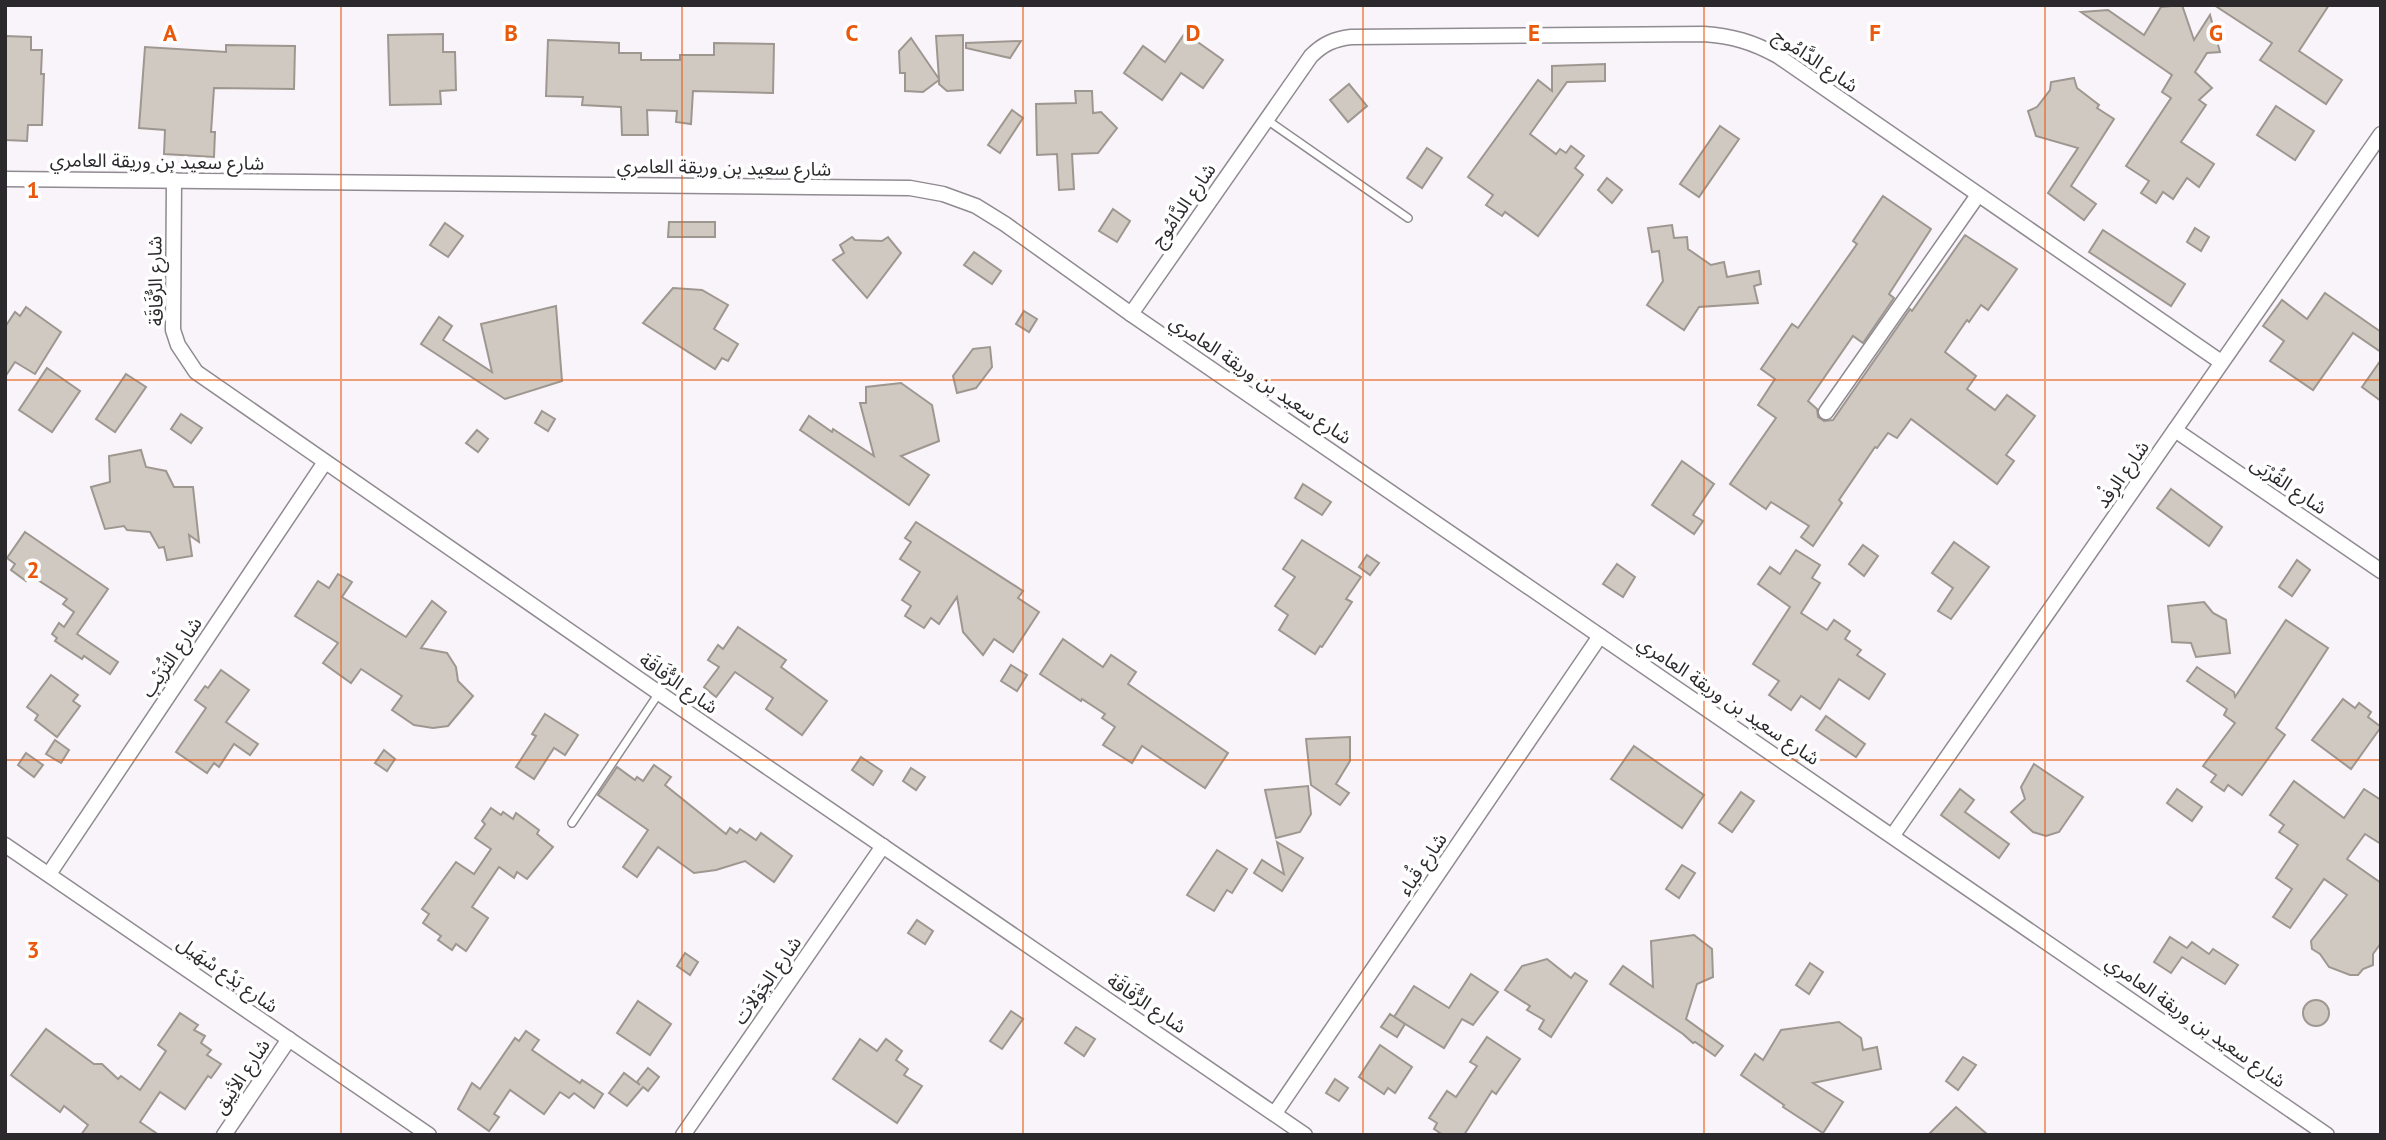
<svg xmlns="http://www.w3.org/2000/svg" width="2386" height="1140" font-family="'PT Sans','Noto Sans Arabic',sans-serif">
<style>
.building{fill:#d0c9c2;stroke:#9e9790;stroke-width:2}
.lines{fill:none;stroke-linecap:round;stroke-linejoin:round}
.service-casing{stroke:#908a91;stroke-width:10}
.minor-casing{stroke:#908a91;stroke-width:17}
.service{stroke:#fff;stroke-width:7}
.minor{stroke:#fff;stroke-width:14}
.grid{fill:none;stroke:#e8590c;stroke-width:2;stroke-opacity:0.55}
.labels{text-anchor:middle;stroke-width:7;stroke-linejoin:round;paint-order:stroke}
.street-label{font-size:19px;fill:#2b292c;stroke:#fff}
.grid-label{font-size:23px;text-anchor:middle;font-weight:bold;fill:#e8590c;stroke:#fff;stroke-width:7;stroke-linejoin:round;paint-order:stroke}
</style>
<rect width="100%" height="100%" fill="#f9f3fa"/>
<g class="building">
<polygon points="2182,5 2194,40 2210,15 2220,52 2207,53 2195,72 2212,88 2199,100 2206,105 2181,142 2214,164 2199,187 2187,178 2173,199 2163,192 2156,203 2141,193 2149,181 2126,166 2171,98 2162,92 2172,75 2081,12 2108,10 2144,35 2161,7"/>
<polygon points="2214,5 2329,5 2299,51 2342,80 2326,104 2260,60 2272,43"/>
<polygon points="1185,33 1223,60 1203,88 1181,73 1162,100 1124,73 1143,46 1165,62"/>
<polygon points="443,34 443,52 455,52 456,90 440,91 441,104 390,105 388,35"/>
<polygon points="963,35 963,90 947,91 939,84 939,80 923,92 905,91 905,73 900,73 899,51 911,38 939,79 936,36"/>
<polygon points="5,36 31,37 31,50 42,50 41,74 44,74 42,125 28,125 27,141 6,140"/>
<polygon points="548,40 619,43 619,53 641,53 641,60 680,60 680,55 714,55 714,43 774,44 773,93 693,91 691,124 676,122 677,111 647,110 648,135 622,135 621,107 582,105 583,97 546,96"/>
<polygon points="1021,41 1010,58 966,48 966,43"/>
<polygon points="226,45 295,46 294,89 214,88 211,132 215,132 214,157 164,154 165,130 139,128 145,47 226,52"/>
<polygon points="1605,64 1605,81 1567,82 1530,134 1556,154 1560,149 1566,153 1571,146 1584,156 1575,168 1583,175 1538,236 1505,212 1502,216 1486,205 1493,195 1468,177 1538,80 1552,91 1552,66"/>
<polygon points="2074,78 2077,88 2099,105 2097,108 2114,119 2071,186 2096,204 2084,220 2048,193 2078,148 2036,136 2028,111 2037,107 2050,90 2051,82"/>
<polygon points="1349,84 1367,106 1348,122 1330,100"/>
<polygon points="1075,91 1092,91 1093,113 1101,112 1117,128 1098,153 1072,154 1074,189 1059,190 1057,154 1037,155 1036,104 1076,103"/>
<polygon points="2276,106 2314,131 2295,160 2257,135"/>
<polygon points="1012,110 1023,118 1000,153 988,145"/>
<polygon points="1720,126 1739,139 1699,197 1680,184"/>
<polygon points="1427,148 1442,158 1422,188 1407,178"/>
<polygon points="1607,178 1622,190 1612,203 1598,190"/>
<polygon points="1883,196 1931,229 1889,294 1894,298 1863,343 1853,336 1808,401 1817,409 1818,417 1824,421 1833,420 1910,309 1912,311 1965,235 2017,269 1988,310 1981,305 1969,322 1967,320 1945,352 1976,376 1967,389 1995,410 2007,395 2035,416 2006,455 2014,461 1997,484 1911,419 1897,438 1888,433 1877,448 1875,447 1839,500 1842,503 1813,546 1801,537 1809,526 1771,502 1766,509 1730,484 1776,418 1758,405 1775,379 1761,369 1792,324 1798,328 1857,244 1853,241"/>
<polygon points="1113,209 1130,221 1117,242 1099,231"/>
<polygon points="669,222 715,222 715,237 668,237"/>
<polygon points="445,223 463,236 448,257 430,245"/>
<polygon points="1672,225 1674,238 1687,237 1688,249 1711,265 1724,262 1727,277 1759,271 1761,284 1754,286 1758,303 1699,307 1684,330 1647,305 1663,281 1659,251 1652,252 1648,228"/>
<polygon points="2195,228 2209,237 2201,251 2187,242"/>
<polygon points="2103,230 2185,284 2171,306 2089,252"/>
<polygon points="852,237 855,240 882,241 888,237 901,253 867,298 833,260 844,253 840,245"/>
<polygon points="974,252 1001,271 992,284 964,265"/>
<polygon points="673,288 702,290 728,305 714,329 738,344 728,361 722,358 715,369 643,323"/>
<polygon points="2325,293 2381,332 2381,352 2353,333 2313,390 2270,361 2284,341 2263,326 2282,300 2307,319"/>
<polygon points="556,306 562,381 505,399 421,344 439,317 452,326 443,340 492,372 481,324"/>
<polygon points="26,307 61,332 35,374 15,362 5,377 5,327 15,312 20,316"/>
<polygon points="1024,311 1037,319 1029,332 1016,324"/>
<polygon points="990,347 992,367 976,388 957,393 953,376 973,349"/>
<polygon points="2381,360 2381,401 2362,387"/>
<polygon points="47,368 80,391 52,432 19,410"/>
<polygon points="126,374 146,387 115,432 96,419"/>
<polygon points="901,383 932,405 939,441 901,456 929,475 909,505 800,430 809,416 832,432 833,429 874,456 860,403 866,403 866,387"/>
<polygon points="542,411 555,419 548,431 535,423"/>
<polygon points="181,414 202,428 191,443 171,429"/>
<polygon points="477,430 488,439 478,452 466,443"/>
<polygon points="141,450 146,467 166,471 174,487 193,487 199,542 189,535 192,556 167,560 164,547 159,548 150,532 127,530 124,526 105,529 91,487 110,482 109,456"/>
<polygon points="1682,461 1714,484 1693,515 1703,521 1694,534 1652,505"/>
<polygon points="1303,484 1331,502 1322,515 1295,498"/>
<polygon points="2171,489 2222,527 2209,546 2157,508"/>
<polygon points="916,522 1023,591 1018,598 1039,612 1013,652 994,639 983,655 963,632 957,597 939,624 931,618 924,628 905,616 911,606 902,600 920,572 900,559 911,542 905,538"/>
<polygon points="25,532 108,589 77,634 118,662 110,674 84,656 82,659 55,641 57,638 52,634 59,623 64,627 74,612 63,604 67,599 30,575 26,581 11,570 15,564 7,558"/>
<polygon points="1302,540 1361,577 1346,599 1352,602 1322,647 1320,646 1315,654 1279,630 1288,615 1275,606 1295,577 1283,569"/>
<polygon points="1954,542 1989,567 1951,619 1938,611 1953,588 1932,573"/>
<polygon points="1863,545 1878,556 1864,576 1849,564"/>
<polygon points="1796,550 1820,565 1812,578 1820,583 1801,613 1827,630 1834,620 1850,631 1845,639 1861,650 1857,655 1885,674 1869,699 1839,679 1820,709 1801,696 1791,710 1769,695 1779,681 1753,664 1790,607 1758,584 1770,567 1780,574"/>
<polygon points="1367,555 1379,563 1370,575 1359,567"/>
<polygon points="2297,560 2310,570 2292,596 2279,587"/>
<polygon points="1617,564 1635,577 1623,597 1603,584"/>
<polygon points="338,574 352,582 342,597 406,637 432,601 446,612 421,648 447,653 456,667 458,681 473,696 448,726 433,728 414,725 392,710 402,696 361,669 351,683 323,663 338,643 295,616 318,581 329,588"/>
<polygon points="2204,602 2213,613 2226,620 2230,653 2196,657 2191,643 2172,642 2168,606"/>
<polygon points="2286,620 2328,648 2276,728 2285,735 2242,795 2228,785 2224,791 2211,782 2216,775 2203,766 2235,723 2224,715 2227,709 2187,681 2197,667 2234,692 2235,697"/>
<polygon points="738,627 786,660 781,667 827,701 802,735 766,709 773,698 735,672 716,697 704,687 719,667 708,660 718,645 723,649"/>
<polygon points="1063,639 1103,667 1111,655 1136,672 1128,684 1228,753 1205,788 1142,746 1132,763 1103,745 1115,727 1102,718 1105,714 1082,699 1081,701 1040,674"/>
<polygon points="1011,665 1027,675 1017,691 1001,681"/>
<polygon points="221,670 249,690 226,722 258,744 250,755 234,744 219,767 214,763 207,773 176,752 206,708 195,700 205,686 208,688"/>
<polygon points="51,675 78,695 73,701 80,706 57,737 35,720 38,715 27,707"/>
<polygon points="2343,699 2355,708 2359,703 2371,712 2368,717 2381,727 2351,769 2312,740"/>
<polygon points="545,714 578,735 565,755 554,748 534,779 516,767 536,736 532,734"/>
<polygon points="1826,716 1865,744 1856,757 1816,730"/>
<polygon points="1350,737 1350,761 1336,784 1349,793 1340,805 1311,785 1306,739"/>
<polygon points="55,740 69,750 61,763 46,754"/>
<polygon points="1634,746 1704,795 1682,828 1611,779"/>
<polygon points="384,750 395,759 387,771 375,763"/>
<polygon points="26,753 43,765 34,777 18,765"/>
<polygon points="861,757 882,771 873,785 852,770"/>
<polygon points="2034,764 2083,797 2059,832 2046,836 2033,832 2011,812 2025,799 2021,787"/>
<polygon points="654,765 671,777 665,785 726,834 730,828 737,833 740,829 756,840 761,833 792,856 774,882 745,861 716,870 694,873 658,847 637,877 623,867 648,830 598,795 617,767 635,780 637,777 643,781"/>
<polygon points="911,768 925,777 916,790 903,781"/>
<polygon points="2294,781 2344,818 2364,789 2381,800 2381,844 2365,834 2347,859 2381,883 2381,943 2373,954 2373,965 2363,969 2358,975 2350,975 2329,967 2320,954 2312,949 2311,941 2347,895 2324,879 2290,928 2273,917 2292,889 2276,878 2298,845 2279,832 2284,825 2270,815"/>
<polygon points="1308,786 1311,814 1300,832 1276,838 1265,790"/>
<polygon points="1960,789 1974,800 1965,812 2009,844 1999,858 1941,815"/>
<polygon points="2177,789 2202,807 2192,821 2167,803"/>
<polygon points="1741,792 1754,801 1732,832 1719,823"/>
<polygon points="491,808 501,815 503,812 513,819 516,813 539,830 537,834 553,847 527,879 517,872 514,878 499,867 472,907 488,918 466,951 456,944 452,950 438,940 441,936 423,923 429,914 422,909 456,862 474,874 491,849 475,838 485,824 482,821"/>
<polygon points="1277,842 1303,858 1282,891 1254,873 1262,860 1284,874"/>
<polygon points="1217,850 1247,869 1232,893 1227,890 1214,911 1187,895"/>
<polygon points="1682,865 1695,873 1679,898 1666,889"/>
<polygon points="917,920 933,931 925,944 908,933"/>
<polygon points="1694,935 1712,949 1713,977 1697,984 1686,1019 1723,1046 1715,1056 1695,1042 1693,1043 1683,1034 1610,984 1623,966 1653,987 1651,941"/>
<polygon points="2170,937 2187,948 2192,942 2209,954 2213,949 2238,965 2225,984 2182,957 2171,973 2154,962"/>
<polygon points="685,953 698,962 690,975 677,966"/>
<polygon points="1547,959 1571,978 1575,973 1587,981 1551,1037 1539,1029 1544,1020 1527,1010 1530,1006 1505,990 1522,966"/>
<polygon points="1810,963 1823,972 1809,994 1796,985"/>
<polygon points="1471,974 1498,992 1473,1025 1462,1019 1444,1048 1394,1017 1414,986 1449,1008"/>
<circle cx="2316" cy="1013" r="13"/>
<polygon points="638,1001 671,1024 650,1055 617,1033"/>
<polygon points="1011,1011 1023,1019 1002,1049 990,1041"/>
<polygon points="180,1013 198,1025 194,1030 205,1036 201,1043 211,1050 207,1055 221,1064 211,1078 208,1076 185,1109 160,1092 140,1122 159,1135 81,1135 88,1125 64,1106 60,1112 11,1075 46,1029 94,1064 102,1064 118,1079 121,1076 140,1090 166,1051 158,1045"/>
<polygon points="1390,1014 1405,1024 1397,1037 1381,1027"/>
<polygon points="1839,1022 1861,1038 1863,1050 1877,1047 1881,1069 1813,1083 1843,1102 1823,1133 1783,1107 1784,1105 1741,1075 1755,1054 1763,1060 1781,1030"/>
<polygon points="1076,1027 1095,1039 1084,1056 1065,1043"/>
<polygon points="526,1031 539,1040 532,1050 580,1083 582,1080 603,1094 594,1108 574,1093 569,1098 560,1092 544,1114 510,1090 494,1114 499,1117 489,1131 458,1109 472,1083 480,1089 515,1038 519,1041"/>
<polygon points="1487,1037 1520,1059 1496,1094 1492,1091 1464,1135 1443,1135 1434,1129 1437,1123 1429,1118 1447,1091 1456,1097 1477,1066 1470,1062"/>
<polygon points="860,1039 877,1051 886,1039 902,1051 896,1060 908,1069 904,1075 922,1086 897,1123 833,1079"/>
<polygon points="1380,1045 1412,1067 1395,1093 1388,1088 1384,1094 1359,1077"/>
<polygon points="1963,1057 1976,1065 1958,1090 1946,1081"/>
<polygon points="648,1068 659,1077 648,1091 643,1087 627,1106 609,1093 624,1073 640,1085 637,1082"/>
<polygon points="1335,1079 1348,1088 1339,1101 1326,1093"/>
<polygon points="1956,1107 1988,1135 1928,1135"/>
</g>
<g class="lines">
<defs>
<g id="service">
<polyline points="1267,120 1408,218"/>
<polyline points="572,823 659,693"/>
</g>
<g id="minor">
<polyline points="5,179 910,188 943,194 976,206 1005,224 1131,314 2327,1135"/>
<polyline points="174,180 173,330 178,345 196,372 659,693 1305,1135"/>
<path d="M1131 314 1311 56C1323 44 1334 39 1351 37L1704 34C1732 36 1753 42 1778 56L2221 362"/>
<polyline points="1826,412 1978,195"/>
<polyline points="2175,430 2381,571"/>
<polyline points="1893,835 2381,134"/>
<polyline points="5,845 429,1135"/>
<polyline points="49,874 325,462"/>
<polyline points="1275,1113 1600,636"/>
<polyline points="224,1135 289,1039"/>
<polyline points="683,1135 883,846"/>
</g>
</defs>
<use href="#service" class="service-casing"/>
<use href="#minor" class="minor-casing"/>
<use href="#service" class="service"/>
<use href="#minor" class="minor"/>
</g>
<path class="grid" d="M341 5V1135M682 5V1135M1023 5V1135M1363 5V1135M1704 5V1135M2045 5V1135M5 380H2381M5 760H2381"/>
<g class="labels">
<g class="street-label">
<text transform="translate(1816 60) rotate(34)" y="7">شارع الدَّامُوج</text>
<text transform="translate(157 161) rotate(1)" y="7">شارع سعيد بن وريقة العامري</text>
<text transform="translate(724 167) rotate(1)" y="7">شارع سعيد بن وريقة العامري</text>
<text transform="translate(1183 205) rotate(-55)" y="7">شارع الدَّامُوج</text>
<text transform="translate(155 281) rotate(-91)" y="7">شارع الرُّفَاقَة</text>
<text transform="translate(1261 379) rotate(34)" y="7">شارع سعيد بن وريقة العامري</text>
<text transform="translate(2122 474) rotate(-55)" y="7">شارع الرِفْد</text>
<text transform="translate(2289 485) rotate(34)" y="7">شارع القُرْبَى</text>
<text transform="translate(171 657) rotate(-56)" y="7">شارع الثُرَيْب</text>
<text transform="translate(679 683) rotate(35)" y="7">شارع الرُّفَاقَة</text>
<text transform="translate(1729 700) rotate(34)" y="7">شارع سعيد بن وريقة العامري</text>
<text transform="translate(1422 864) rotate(-56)" y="7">شارع قُباء</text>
<text transform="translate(228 974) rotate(35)" y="7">شارع بَدْع سْهَيل</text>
<text transform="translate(767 980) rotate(-55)" y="7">شارع الجَوْلاَت</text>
<text transform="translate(1147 1003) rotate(34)" y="7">شارع الرُّفَاقَة</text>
<text transform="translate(2196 1021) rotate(35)" y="7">شارع سعيد بن وريقة العامري</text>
<text transform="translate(241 1076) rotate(-56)" y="7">شارع الأنِيق</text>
</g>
</g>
<g class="grid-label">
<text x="170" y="41">A</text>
<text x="511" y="41">B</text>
<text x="852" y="41">C</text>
<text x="1193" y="41">D</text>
<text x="1534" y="41">E</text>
<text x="1875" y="41">F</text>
<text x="2216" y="41">G</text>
<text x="33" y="198">1</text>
<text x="33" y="578">2</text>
<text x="33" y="958">3</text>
</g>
<rect width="2386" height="1140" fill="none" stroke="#2b292c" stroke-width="14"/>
</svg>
